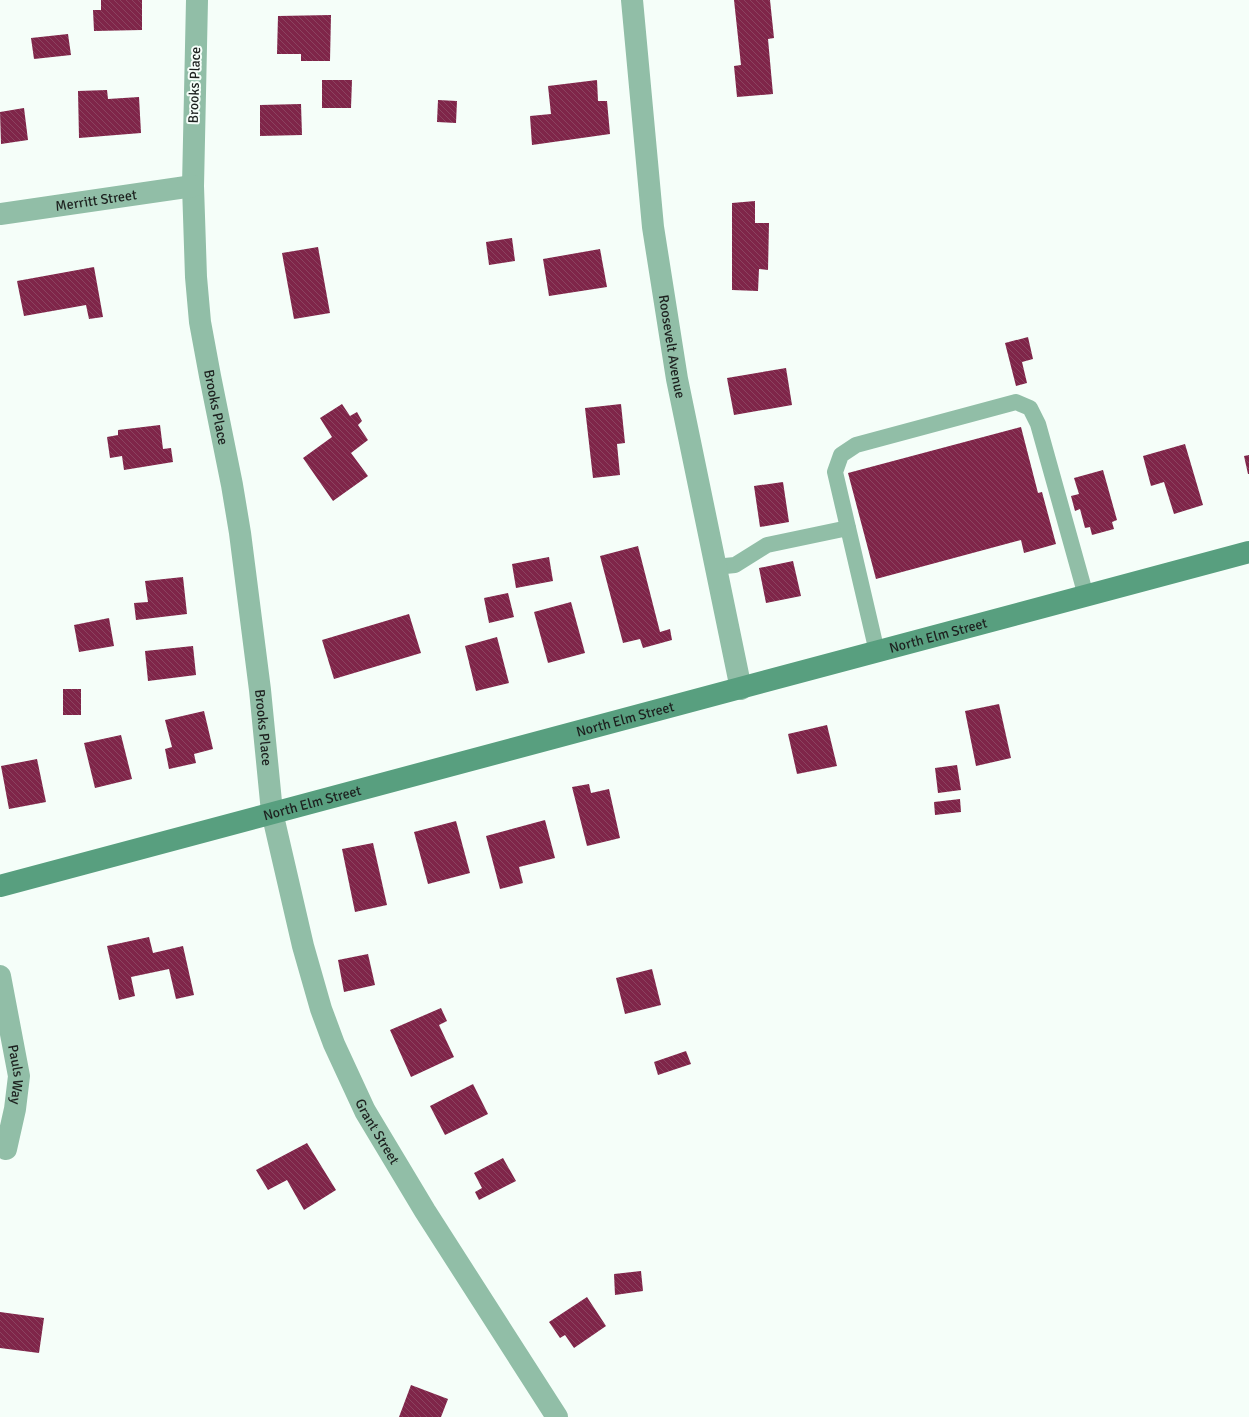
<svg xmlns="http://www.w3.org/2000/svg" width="1249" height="1417" font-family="Signika,sans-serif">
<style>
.building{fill:url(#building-back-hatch)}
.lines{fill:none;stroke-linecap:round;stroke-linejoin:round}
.lane{stroke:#91bea7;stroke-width:16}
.street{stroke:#91bea7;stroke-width:22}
.secondary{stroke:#589f7f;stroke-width:22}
.labels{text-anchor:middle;stroke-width:4;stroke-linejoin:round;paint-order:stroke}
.street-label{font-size:14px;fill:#1d211f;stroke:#f5fef9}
</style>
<defs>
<pattern id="building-back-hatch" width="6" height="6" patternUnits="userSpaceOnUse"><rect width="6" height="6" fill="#7f2549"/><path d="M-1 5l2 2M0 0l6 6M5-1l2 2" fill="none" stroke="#8b4360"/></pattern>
</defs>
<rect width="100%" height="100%" fill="#f5fef9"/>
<g class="building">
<polygon points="101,0 142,0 142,30 94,31 93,10 101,10"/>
<polygon points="734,0 770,0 774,38 768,39 773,94 737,97 734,66 741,65"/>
<polygon points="331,15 330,61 301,61 301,54 277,54 278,16"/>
<polygon points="68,34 71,55 34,59 31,38"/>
<polygon points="322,80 352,80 351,108 322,108"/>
<polygon points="597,80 598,101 607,101 610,134 532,145 530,116 551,114 548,86"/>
<polygon points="107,90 108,99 139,97 141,133 79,138 78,91"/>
<polygon points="438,100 457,101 456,123 437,122"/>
<polygon points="301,104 302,135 260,136 260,105"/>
<polygon points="24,108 28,140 1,144 0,112"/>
<polygon points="755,201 755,223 769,223 768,270 759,269 758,291 732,290 732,203"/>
<polygon points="512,238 515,261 489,265 486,242"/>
<polygon points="318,247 330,313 294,319 282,253"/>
<polygon points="600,249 607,287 549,296 543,259"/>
<polygon points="94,267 103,317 89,319 86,305 24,316 17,281"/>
<polygon points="1028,337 1033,359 1022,362 1027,383 1016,386 1005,343"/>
<polygon points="786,368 792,405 734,415 727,378"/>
<polygon points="342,404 350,416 357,412 362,421 358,425 368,440 351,453 368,476 333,501 303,458 332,437 320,418"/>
<polygon points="621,404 625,443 617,444 620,475 593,478 585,408"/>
<polygon points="160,425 163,449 171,448 173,462 124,470 122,456 110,458 107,437 118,435 118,430"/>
<polygon points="1021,427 1038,493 1042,492 1056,544 1024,553 1021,540 876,579 848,473"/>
<polygon points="1185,444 1203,505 1174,514 1164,482 1151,486 1143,456"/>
<polygon points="1249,455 1249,474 1248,474 1244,456"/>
<polygon points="1103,470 1117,520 1112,522 1114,529 1092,535 1090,527 1085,528 1080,509 1075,511 1071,496 1079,494 1074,478"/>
<polygon points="783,482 789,522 760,527 754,486"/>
<polygon points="638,546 660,632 670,629 672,640 643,648 640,639 623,643 600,556"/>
<polygon points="549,557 553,581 516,588 512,564"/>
<polygon points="793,561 801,596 766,603 759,568"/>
<polygon points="183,577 187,614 136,620 134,603 148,602 145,581"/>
<polygon points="508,593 514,617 489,623 484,598"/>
<polygon points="571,602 585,653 548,663 534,612"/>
<polygon points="409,614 421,653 334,679 322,640"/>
<polygon points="109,618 114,646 79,652 74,625"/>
<polygon points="497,637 509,683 476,691 465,646"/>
<polygon points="193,646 196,675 148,681 145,651"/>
<rect x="63" y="689" width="18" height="26"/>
<polygon points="999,704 1011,758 976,766 965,711"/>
<polygon points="204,711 213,749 194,754 196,763 169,769 165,749 172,747 165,720"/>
<polygon points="827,725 837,766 797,774 788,734"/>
<polygon points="121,735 132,779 95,788 84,743"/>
<polygon points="37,759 46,802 9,809 1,766"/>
<polygon points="957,765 961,790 938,793 935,768"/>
<polygon points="589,784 591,793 609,789 620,838 587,846 572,787"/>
<polygon points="960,799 961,812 935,815 934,802"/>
<polygon points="545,820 555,858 519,867 523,883 500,889 486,836"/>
<polygon points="456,821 470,873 428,884 414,832"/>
<polygon points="373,843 387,905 355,912 342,849"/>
<polygon points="149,937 153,953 183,946 194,995 176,999 169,969 131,977 135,996 119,1000 107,946"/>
<polygon points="368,954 375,985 344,992 338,960"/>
<polygon points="652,969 661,1005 625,1014 616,978"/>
<polygon points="441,1008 447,1021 439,1025 454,1057 411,1077 390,1030"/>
<polygon points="686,1051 691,1064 658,1075 654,1062"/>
<polygon points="473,1084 488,1114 445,1135 430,1106"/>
<polygon points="307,1143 336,1190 304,1210 287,1180 268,1190 256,1170"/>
<polygon points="503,1158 516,1181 479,1200 475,1192 482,1188 474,1173"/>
<polygon points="641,1271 643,1291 615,1295 614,1274"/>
<polygon points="587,1297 606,1326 574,1348 565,1335 560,1338 549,1322"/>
<polygon points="0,1312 44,1318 39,1353 0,1348"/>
<polygon points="411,1385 448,1399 441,1417 399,1417"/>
</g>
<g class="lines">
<g class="lane">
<polyline points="715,567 735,565 767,545 848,528"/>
<polyline points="877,652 835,472 841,455 856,445 1016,402 1030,408 1038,424 1086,596"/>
</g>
<g class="street">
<path id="s1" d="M197 0 193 186 196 277 200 322 210 376 232 485 240 533 260 690 272 812 303 946 321 1009 334 1044 365 1111 425 1211 557 1417"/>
<path id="s2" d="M632 0 653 227 677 379 741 689"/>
<path id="s3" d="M0 214 193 186"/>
<path id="s4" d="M0 976 19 1076 15 1109 6 1149"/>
</g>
<path class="secondary" id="s5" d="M0 886 1249 552"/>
</g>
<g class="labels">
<g class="street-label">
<text transform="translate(194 85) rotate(-88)" y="5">Brooks Place</text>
<text dy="5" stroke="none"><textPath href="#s3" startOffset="97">Merritt Street</textPath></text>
<text dy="5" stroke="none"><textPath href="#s2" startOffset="349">Roosevelt Avenue</textPath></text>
<text dy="5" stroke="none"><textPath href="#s1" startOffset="409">Brooks Place</textPath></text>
<text dy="5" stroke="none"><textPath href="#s5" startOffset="971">North Elm Street</textPath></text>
<text dy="5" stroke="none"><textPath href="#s5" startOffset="647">North Elm Street</textPath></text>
<text dy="5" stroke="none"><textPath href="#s1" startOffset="733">Brooks Place</textPath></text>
<text dy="5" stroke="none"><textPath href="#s5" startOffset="323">North Elm Street</textPath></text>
<text dy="5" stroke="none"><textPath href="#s4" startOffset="100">Pauls Way</textPath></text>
<text dy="5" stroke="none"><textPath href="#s1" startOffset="1156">Grant Street</textPath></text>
</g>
</g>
</svg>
